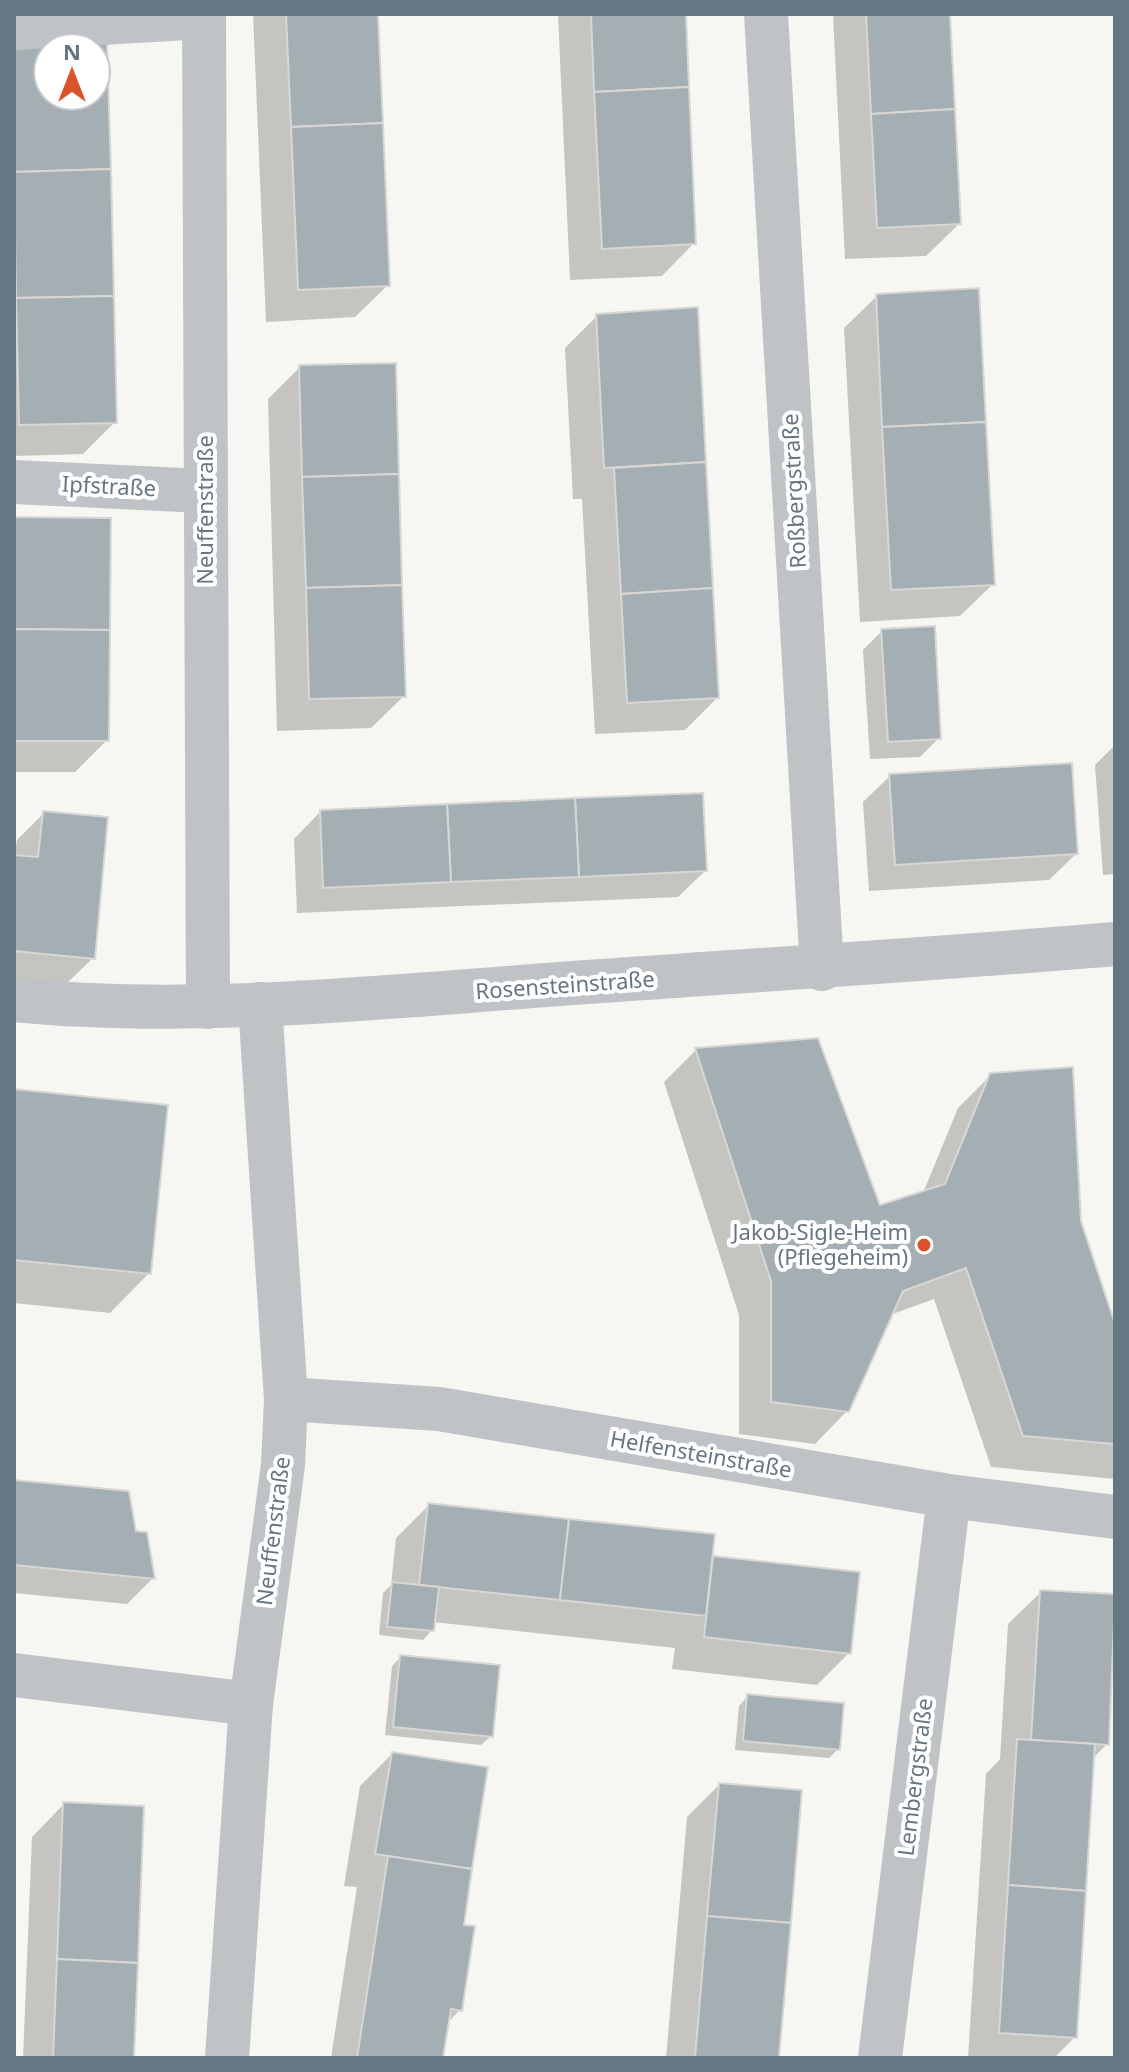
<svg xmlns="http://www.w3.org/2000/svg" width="1129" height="2072" font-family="'Noto Sans',sans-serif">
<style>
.shadow{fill:#0003;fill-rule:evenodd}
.building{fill:#a5aeb3;stroke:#d7d7d5;stroke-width:2;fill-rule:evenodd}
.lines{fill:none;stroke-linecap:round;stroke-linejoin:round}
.minor{stroke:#bfc3c6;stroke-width:44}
.poi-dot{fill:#db532d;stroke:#fff;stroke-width:3}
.labels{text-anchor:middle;stroke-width:8;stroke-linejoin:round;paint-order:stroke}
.street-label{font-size:22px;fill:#667682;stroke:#fff}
.poi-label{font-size:22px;fill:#667682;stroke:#fff;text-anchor:end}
</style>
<rect width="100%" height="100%" fill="#f6f6f2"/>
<g class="shadow">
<polygon points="253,14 376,14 388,285 355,317 266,322"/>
<polygon points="558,14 684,14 694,243 662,276 570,280"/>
<polygon points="833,14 948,14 959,224 926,256 845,259"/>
<path d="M105 44 115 422 83 454 14 456V47ZM48 48H96V96H48Z"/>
<polygon points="877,296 993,584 960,616 860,622 844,328"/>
<polygon points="696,309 717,698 685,730 595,734 582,499 573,499 565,348 597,316"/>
<polygon points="300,367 404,696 371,728 277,731 268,399"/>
<polygon points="14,519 107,740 75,772 14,772"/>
<polygon points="882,631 939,738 920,757 870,759 863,650"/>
<polygon points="1115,745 1115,874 1103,875 1095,765"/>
<polygon points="890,776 1076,854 1049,880 869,891 863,802"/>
<polygon points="320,812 705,871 678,897 297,913 294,839"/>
<polygon points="44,813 93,958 66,984 14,979 14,857 17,840"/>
<polygon points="696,1050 879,1207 923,1193 958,1108 991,1075 1079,1221 1115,1330 1115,1479 991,1467 934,1299 890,1315 847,1411 815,1444 739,1434 739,1315 664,1082"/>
<polygon points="14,1091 149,1273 110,1313 14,1303"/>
<polygon points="14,1482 134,1533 153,1578 127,1604 14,1593"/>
<polygon points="429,1505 710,1558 858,1573 849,1653 817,1685 672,1669 675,1648 433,1622 432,1630 423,1640 379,1635 383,1593 391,1585 396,1538"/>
<polygon points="1041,1592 1115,1596 1107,1744 1092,1759 1075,2037 1054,2058 968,2058 986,1774 1000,1759 1008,1624"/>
<polygon points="401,1657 491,1736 481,1745 385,1735 392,1666"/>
<polygon points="748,1696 838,1749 829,1758 735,1750 739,1706"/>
<polygon points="392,1754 462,1927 460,2010 447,2023 441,2058 331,2058 357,1887 344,1886 360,1786"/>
<polygon points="719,1785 777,2058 666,2058 687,1817"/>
<polygon points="64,1804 132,2058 23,2058 32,1837"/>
</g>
<g class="building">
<polygon points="286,14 378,14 383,123 291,127"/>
<polygon points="591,14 686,14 689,87 594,92"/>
<polygon points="866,14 950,14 955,109 871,114"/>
<path d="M107 42 111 169 14 172V45ZM48 48H96V96H48Z"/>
<polygon points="689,87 696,244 602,249 594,92"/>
<polygon points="955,109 961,224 877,228 871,114"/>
<polygon points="383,123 390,286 298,290 291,127"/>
<polygon points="111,169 114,296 16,298 14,172"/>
<polygon points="979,288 986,422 882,427 876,294"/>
<polygon points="114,296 117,423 19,425 16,298"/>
<polygon points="698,307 706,462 604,468 596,314"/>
<polygon points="396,363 399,474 302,477 299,365"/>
<polygon points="986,422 995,585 891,590 882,427"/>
<polygon points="706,462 713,588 621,594 614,468"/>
<polygon points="399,474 402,585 306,588 302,477"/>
<polygon points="14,517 111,518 110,630 14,629"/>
<polygon points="402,585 406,697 309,699 306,588"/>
<polygon points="713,588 719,698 627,703 621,594"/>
<polygon points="935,626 941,739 888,742 881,629"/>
<polygon points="14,629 110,630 109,741 14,741"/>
<polygon points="1072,763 1078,854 895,865 889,774"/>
<polygon points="703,793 707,871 579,877 575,798"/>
<polygon points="575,798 579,877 451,882 447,804"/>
<polygon points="447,804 451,882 323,888 320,810"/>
<polygon points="43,811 108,817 95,959 14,951 14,855 38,857"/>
<polygon points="818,1038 880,1205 945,1184 990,1073 1073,1067 1081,1221 1115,1324 1115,1444 1023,1436 966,1268 903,1291 849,1412 771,1402 771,1281 695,1048"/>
<polygon points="14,1089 168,1105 151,1274 14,1260"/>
<polygon points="14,1480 129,1491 136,1531 147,1532 155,1579 14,1565"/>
<polygon points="428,1503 569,1519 560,1600 419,1585"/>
<polygon points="569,1519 715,1534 706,1616 560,1600"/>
<polygon points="713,1556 860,1572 851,1654 704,1637"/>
<polygon points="392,1582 439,1587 434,1631 387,1627"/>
<polygon points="1040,1590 1115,1594 1109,1745 1031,1740"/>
<polygon points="400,1655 500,1665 493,1737 393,1727"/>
<polygon points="747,1694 844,1703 840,1750 743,1741"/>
<polygon points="1017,1739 1095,1744 1086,1891 1008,1885"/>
<polygon points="392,1752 488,1767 472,1869 375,1854"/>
<polygon points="719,1783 802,1790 791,1923 707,1916"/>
<polygon points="63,1802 144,1806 138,1963 57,1959"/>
<polygon points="388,1856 472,1869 464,1925 475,1926 462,2011 451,2009 443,2058 357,2058"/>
<polygon points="1008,1885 1086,1891 1077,2038 999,2033"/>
<polygon points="707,1916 791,1923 779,2058 695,2058"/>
<polygon points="57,1959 138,1963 134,2058 53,2058"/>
</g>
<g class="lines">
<g class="minor">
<polyline points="204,14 208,1007"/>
<polyline points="766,14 822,969"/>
<polyline points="14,28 204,17"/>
<polyline points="14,482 204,491"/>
<path d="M14 1000C191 1017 370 998 547 985 736 971 926 960 1115 944"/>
<polyline points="286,1399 439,1409 949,1496 1115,1517"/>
<polyline points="14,1675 251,1704"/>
<polyline points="227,2058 251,1704 283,1465 286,1399 260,1004"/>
<polyline points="880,2058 949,1496"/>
</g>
</g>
<circle class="poi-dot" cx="924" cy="1245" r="8"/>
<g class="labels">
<g class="street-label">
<text transform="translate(109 486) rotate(3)" y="8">Ipfstraße</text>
<text transform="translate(794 491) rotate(-93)" y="8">Roßbergstraße</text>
<text transform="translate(205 510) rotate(-90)" y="8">Neuffenstraße</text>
<text transform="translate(565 985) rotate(-4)" y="8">Rosensteinstraße</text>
<text transform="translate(701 1454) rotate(10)" y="8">Helfensteinstraße</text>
<text transform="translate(273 1531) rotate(-83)" y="8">Neuffenstraße</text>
<text transform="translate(915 1777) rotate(-83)" y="8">Lembergstraße</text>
</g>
<g class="poi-label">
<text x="908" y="1240">Jakob-Sigle-Heim<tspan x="908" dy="25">(Pflegeheim)</tspan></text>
</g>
</g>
<rect width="1129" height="2072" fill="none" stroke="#667682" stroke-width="32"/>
<g transform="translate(72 72)"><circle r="38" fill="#ffffff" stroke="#c2c8cd" stroke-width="2"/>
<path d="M0-6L14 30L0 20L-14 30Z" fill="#db532d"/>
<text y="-12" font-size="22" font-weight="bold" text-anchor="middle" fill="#667682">N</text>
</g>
</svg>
